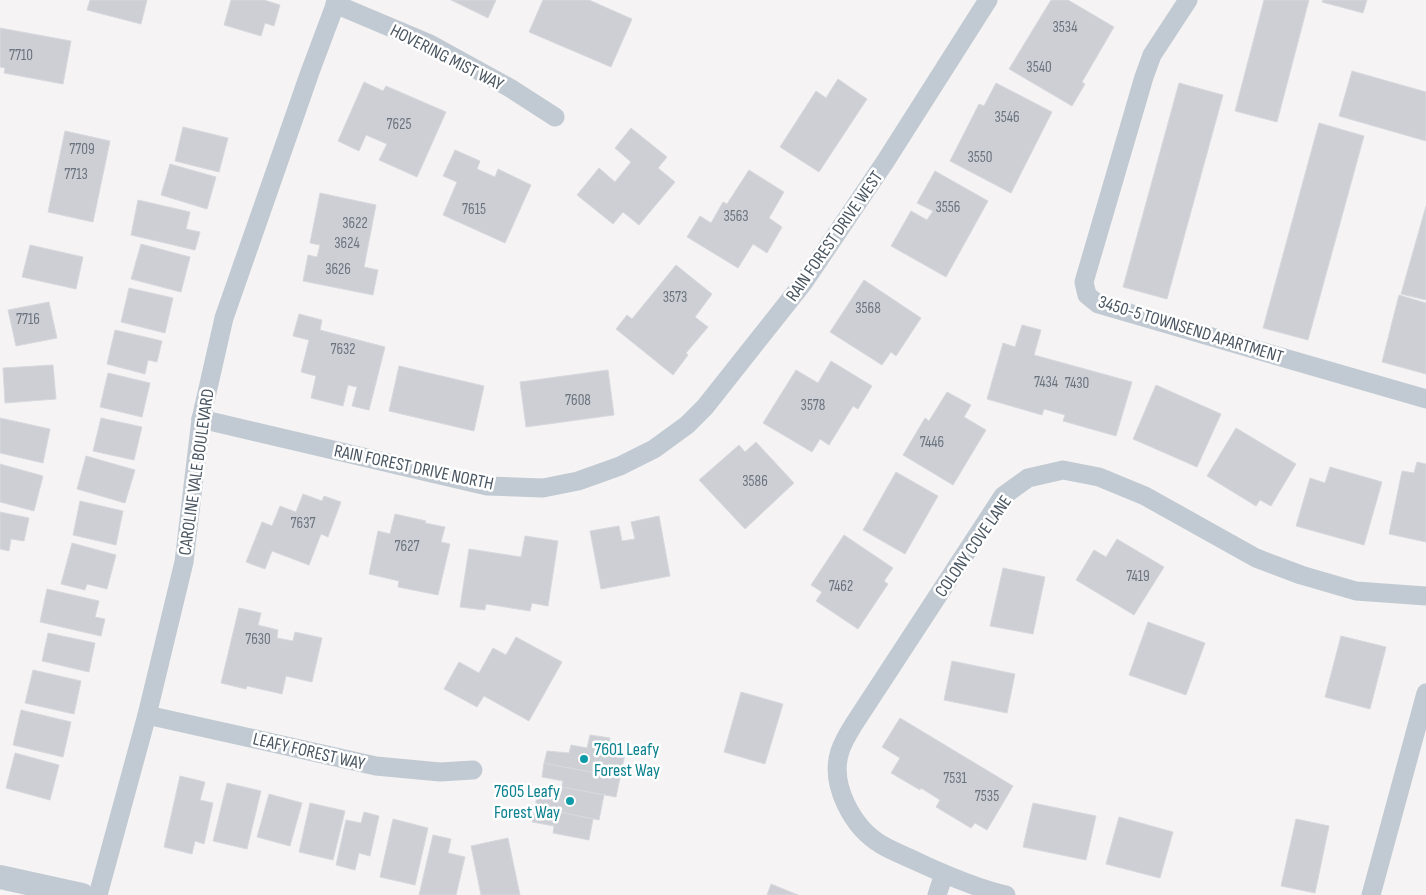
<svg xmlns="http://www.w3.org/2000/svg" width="1426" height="895" font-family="'Sofia Sans Condensed',sans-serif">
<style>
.building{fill:#cdcfd5;stroke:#d7d9de}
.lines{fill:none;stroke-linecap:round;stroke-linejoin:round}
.minor{stroke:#c1cad2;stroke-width:19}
.tertiary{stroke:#c1cad2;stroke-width:24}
.culture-dot{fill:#0f9aa8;stroke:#fff;stroke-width:2}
.labels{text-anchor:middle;stroke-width:5;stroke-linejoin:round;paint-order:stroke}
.number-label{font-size:15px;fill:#6b747e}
.street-label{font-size:18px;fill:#4a5661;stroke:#fff}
.culture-label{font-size:18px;fill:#0d838f;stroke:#fff;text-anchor:start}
</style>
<rect width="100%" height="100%" fill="#f5f3f3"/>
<g class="building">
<polygon points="90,0 147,0 141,24 87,10"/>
<polygon points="231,0 264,0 280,5 274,26 265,23 261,36 224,25"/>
<polygon points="451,0 496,0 488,18"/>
<polygon points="543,0 589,0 632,19 611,67 529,32"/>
<polygon points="1051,0 1068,0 1114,27 1082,82 1085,84 1072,106 1009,69"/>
<polygon points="1264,0 1309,0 1277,122 1235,111"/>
<polygon points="1323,0 1367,0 1363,13 1322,2"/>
<polygon points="0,28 71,41 63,84 4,73 5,68 0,67"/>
<polygon points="1352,71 1426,92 1426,141 1339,116"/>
<polygon points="838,79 867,99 819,172 780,147 816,91 826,98"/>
<polygon points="364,82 383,91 386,86 446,112 417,177 379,160 387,144 366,135 359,151 338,141"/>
<polygon points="996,83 1052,112 1011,193 950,161 979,104 984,106"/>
<polygon points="1179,83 1223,95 1167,299 1123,287"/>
<polygon points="1319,123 1364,136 1308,340 1263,328"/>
<polygon points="183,127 228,138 219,172 175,161"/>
<polygon points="631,128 667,157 658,168 675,182 639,225 623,212 613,224 577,195 599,168 615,182 631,162 615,148"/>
<polygon points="65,131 110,141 93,222 48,212"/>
<polygon points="455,150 480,161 477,169 495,177 498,169 531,185 505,243 443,215 457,182 443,176"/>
<polygon points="170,164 216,177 207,209 161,195"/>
<polygon points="749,170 784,192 769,218 782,227 767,253 753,244 738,268 687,237 700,216 711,223 723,202 727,204"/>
<polygon points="935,171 988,201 946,277 891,246 911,211 927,220 933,211 917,203"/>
<polygon points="320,193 376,205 364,267 378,270 373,295 303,281 308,255 317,257 320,245 310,243"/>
<polygon points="138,200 190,212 186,229 200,232 195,250 131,235"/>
<polygon points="1426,206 1426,300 1401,294"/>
<polygon points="141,244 190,257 181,292 131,279"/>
<polygon points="30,245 83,257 76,289 22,277"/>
<polygon points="676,265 712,294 695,317 708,327 686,353 688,355 673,375 616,329 627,315 632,319"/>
<polygon points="864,280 921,318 896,356 891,352 882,365 830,332"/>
<polygon points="129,288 173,298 165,333 121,322"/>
<polygon points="1399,295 1426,303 1426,374 1382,362"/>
<polygon points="49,302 57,338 16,346 8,310"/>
<polygon points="299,314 322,320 320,330 385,347 369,410 352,406 357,387 348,385 343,406 311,398 316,376 301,372 309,340 293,336"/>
<polygon points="1022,325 1041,330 1034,355 1132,382 1116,436 1063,421 1065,415 1044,409 1042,415 987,399 1003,343 1015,347"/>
<polygon points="115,330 162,341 157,362 148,360 145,374 107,364"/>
<polygon points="831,361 872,386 858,409 853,406 829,445 820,439 812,452 763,423 796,370 818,383"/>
<polygon points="53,365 56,399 5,403 3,368"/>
<polygon points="399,366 484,386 474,431 389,411"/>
<polygon points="608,370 614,415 526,427 520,382"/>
<polygon points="108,373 150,383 142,417 100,407"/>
<polygon points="1156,385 1221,414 1197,467 1133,439"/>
<polygon points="947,392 971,405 964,417 986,430 953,485 903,455 925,418 929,421"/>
<polygon points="0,418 50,429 43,463 0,453"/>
<polygon points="101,418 142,427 134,460 93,451"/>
<polygon points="1236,428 1296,464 1271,506 1260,500 1256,506 1207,476"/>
<polygon points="756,442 794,483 745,529 699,480 739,445 745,452"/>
<polygon points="86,456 135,470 125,503 77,489"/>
<polygon points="1417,462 1426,464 1426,542 1389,534 1402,471 1414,473"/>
<polygon points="0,464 43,476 34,511 0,502"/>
<polygon points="1330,467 1382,482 1364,545 1296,526 1310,478 1325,483"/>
<polygon points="896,472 938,496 905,554 863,530"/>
<polygon points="303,494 322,501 324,496 341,502 328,537 321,534 309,565 272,551 265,569 246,562 262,522 272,526 280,506 296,512"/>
<polygon points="80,501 123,511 116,545 73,535"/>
<polygon points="0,512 29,518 24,541 11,539 9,551 0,549"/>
<polygon points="395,514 426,521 425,523 445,527 441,542 450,544 438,595 398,587 399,581 369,574 378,531 390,534"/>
<polygon points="659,516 670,576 601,589 590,531 619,526 622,541 635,539 631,522"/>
<polygon points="844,535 893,568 884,581 888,584 858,629 816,601 822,592 811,585"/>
<polygon points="525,536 558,541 548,606 532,603 530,611 486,604 485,610 460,607 469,549 521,557"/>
<polygon points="1117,539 1164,567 1134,615 1076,580 1094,550 1106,557"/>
<polygon points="72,543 116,555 107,589 87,584 85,590 61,584"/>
<polygon points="1003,568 1045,577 1033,634 990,626"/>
<polygon points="47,589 99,601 95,617 105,619 101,636 40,622"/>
<polygon points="239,608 261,613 258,625 278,630 277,638 293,641 295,632 322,638 312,682 286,676 282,694 247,686 246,689 221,683"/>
<polygon points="1148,622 1205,643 1186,695 1129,675"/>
<polygon points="48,633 95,643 89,672 42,661"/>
<polygon points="1341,636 1386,647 1370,709 1325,697"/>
<polygon points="516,637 562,662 529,721 484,696 477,707 444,689 459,662 479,673 493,648 506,655"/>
<polygon points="952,661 1015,674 1007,713 944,700"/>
<polygon points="33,670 81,681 74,714 25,703"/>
<polygon points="741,692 783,704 765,764 724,752"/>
<polygon points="21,710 71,722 63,757 13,745"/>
<polygon points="900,718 1013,786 987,830 975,823 971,828 936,807 940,800 921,788 920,790 891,773 900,758 882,747"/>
<polygon points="590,735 610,738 607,751 625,754 620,778 544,763 547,751 569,753 571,745 587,748"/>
<polygon points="15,753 59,765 50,800 6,788"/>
<polygon points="544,763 620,778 616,797 562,787 563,781 542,777"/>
<polygon points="180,776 205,782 200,800 213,803 204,844 195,841 192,854 164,847"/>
<polygon points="227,783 261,791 247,849 213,841"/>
<polygon points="562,787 604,795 599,820 535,807 538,791 560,795"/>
<polygon points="269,794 302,803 290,846 257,837"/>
<polygon points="310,803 345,811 333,860 299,852"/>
<polygon points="1033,803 1096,816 1086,860 1023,847"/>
<polygon points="535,807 593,819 589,840 553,833 554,826 532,822"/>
<polygon points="364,812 379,816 370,856 359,853 355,870 336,865 346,820 361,823"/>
<polygon points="1119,817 1173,832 1160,878 1106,864"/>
<polygon points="393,819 428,828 415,885 380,877"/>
<polygon points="1296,819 1329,826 1315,893 1281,886"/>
<polygon points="433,835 451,839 448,853 465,857 456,895 419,895"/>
<polygon points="508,838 520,895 481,895 471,846"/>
<polygon points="771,884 798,895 767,895"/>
</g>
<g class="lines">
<g class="minor">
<polyline points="1188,0 1152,55 1144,77 1084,282 1087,295 1098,304 1426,399"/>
<polyline points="335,4 430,44 510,88 555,117"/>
<polyline points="201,419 487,486 543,488 578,481 620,466 654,449 687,425 705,407 804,282 885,162 988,0"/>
<polyline points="147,715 376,766 440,772 473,770"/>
<polyline points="98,895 147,715 184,562 201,419 224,318 310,72 337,0"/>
<polyline points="937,895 944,874"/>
<path d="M1006 895C976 888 948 876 920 863 908 857 894 852 882 845 853 828 829 785 840 751 843 742 849 732 854 724L1003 496 1028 478 1063 470 1099 477 1145 496 1256 558 1301 575 1356 591 1426 596"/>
<polyline points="1371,895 1426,693"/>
</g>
<polyline class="tertiary" points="0,877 82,895"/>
</g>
<g class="culture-dot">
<circle cx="584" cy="759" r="5"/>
<circle cx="570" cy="801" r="5"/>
</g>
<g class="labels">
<g class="number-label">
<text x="1065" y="32">3534</text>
<text x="21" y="60">7710</text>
<text x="1039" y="72">3540</text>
<text x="1007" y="122">3546</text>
<text x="399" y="129">7625</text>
<text x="82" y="154">7709</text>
<text x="980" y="162">3550</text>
<text x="76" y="179">7713</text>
<text x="948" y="212">3556</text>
<text x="474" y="214">7615</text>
<text x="736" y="221">3563</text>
<text x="355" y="228">3622</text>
<text x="347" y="248">3624</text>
<text x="338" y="274">3626</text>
<text x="675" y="302">3573</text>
<text x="868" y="313">3568</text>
<text x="28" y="324">7716</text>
<text x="343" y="354">7632</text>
<text x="1046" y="387">7434</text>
<text x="1077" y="388">7430</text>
<text x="578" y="405">7608</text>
<text x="813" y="410">3578</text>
<text x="932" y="447">7446</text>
<text x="755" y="486">3586</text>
<text x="303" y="528">7637</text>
<text x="407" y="551">7627</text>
<text x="1138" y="581">7419</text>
<text x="841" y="591">7462</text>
<text x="258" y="644">7630</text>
<text x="955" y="783">7531</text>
<text x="987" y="801">7535</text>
</g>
<g class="street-label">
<text transform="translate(447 57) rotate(27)" y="6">HOVERING MIST WAY</text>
<text transform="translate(834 236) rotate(-55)" y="6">RAIN FOREST DRIVE WEST</text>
<text transform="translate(1191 329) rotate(17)" y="6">3450-5 TOWNSEND APARTMENT</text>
<text transform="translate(414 467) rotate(12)" y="6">RAIN FOREST DRIVE NORTH</text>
<text transform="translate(196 472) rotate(-82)" y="6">CAROLINE VALE BOULEVARD</text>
<text transform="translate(973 546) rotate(-55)" y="6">COLONY COVE LANE</text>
<text transform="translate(309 751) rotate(13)" y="6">LEAFY FOREST WAY</text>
</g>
<g class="culture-label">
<text x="594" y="755">7601 Leafy<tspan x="594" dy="21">Forest Way</tspan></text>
<text x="560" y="797" text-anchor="end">7605 Leafy<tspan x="560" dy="21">Forest Way</tspan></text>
</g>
</g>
</svg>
